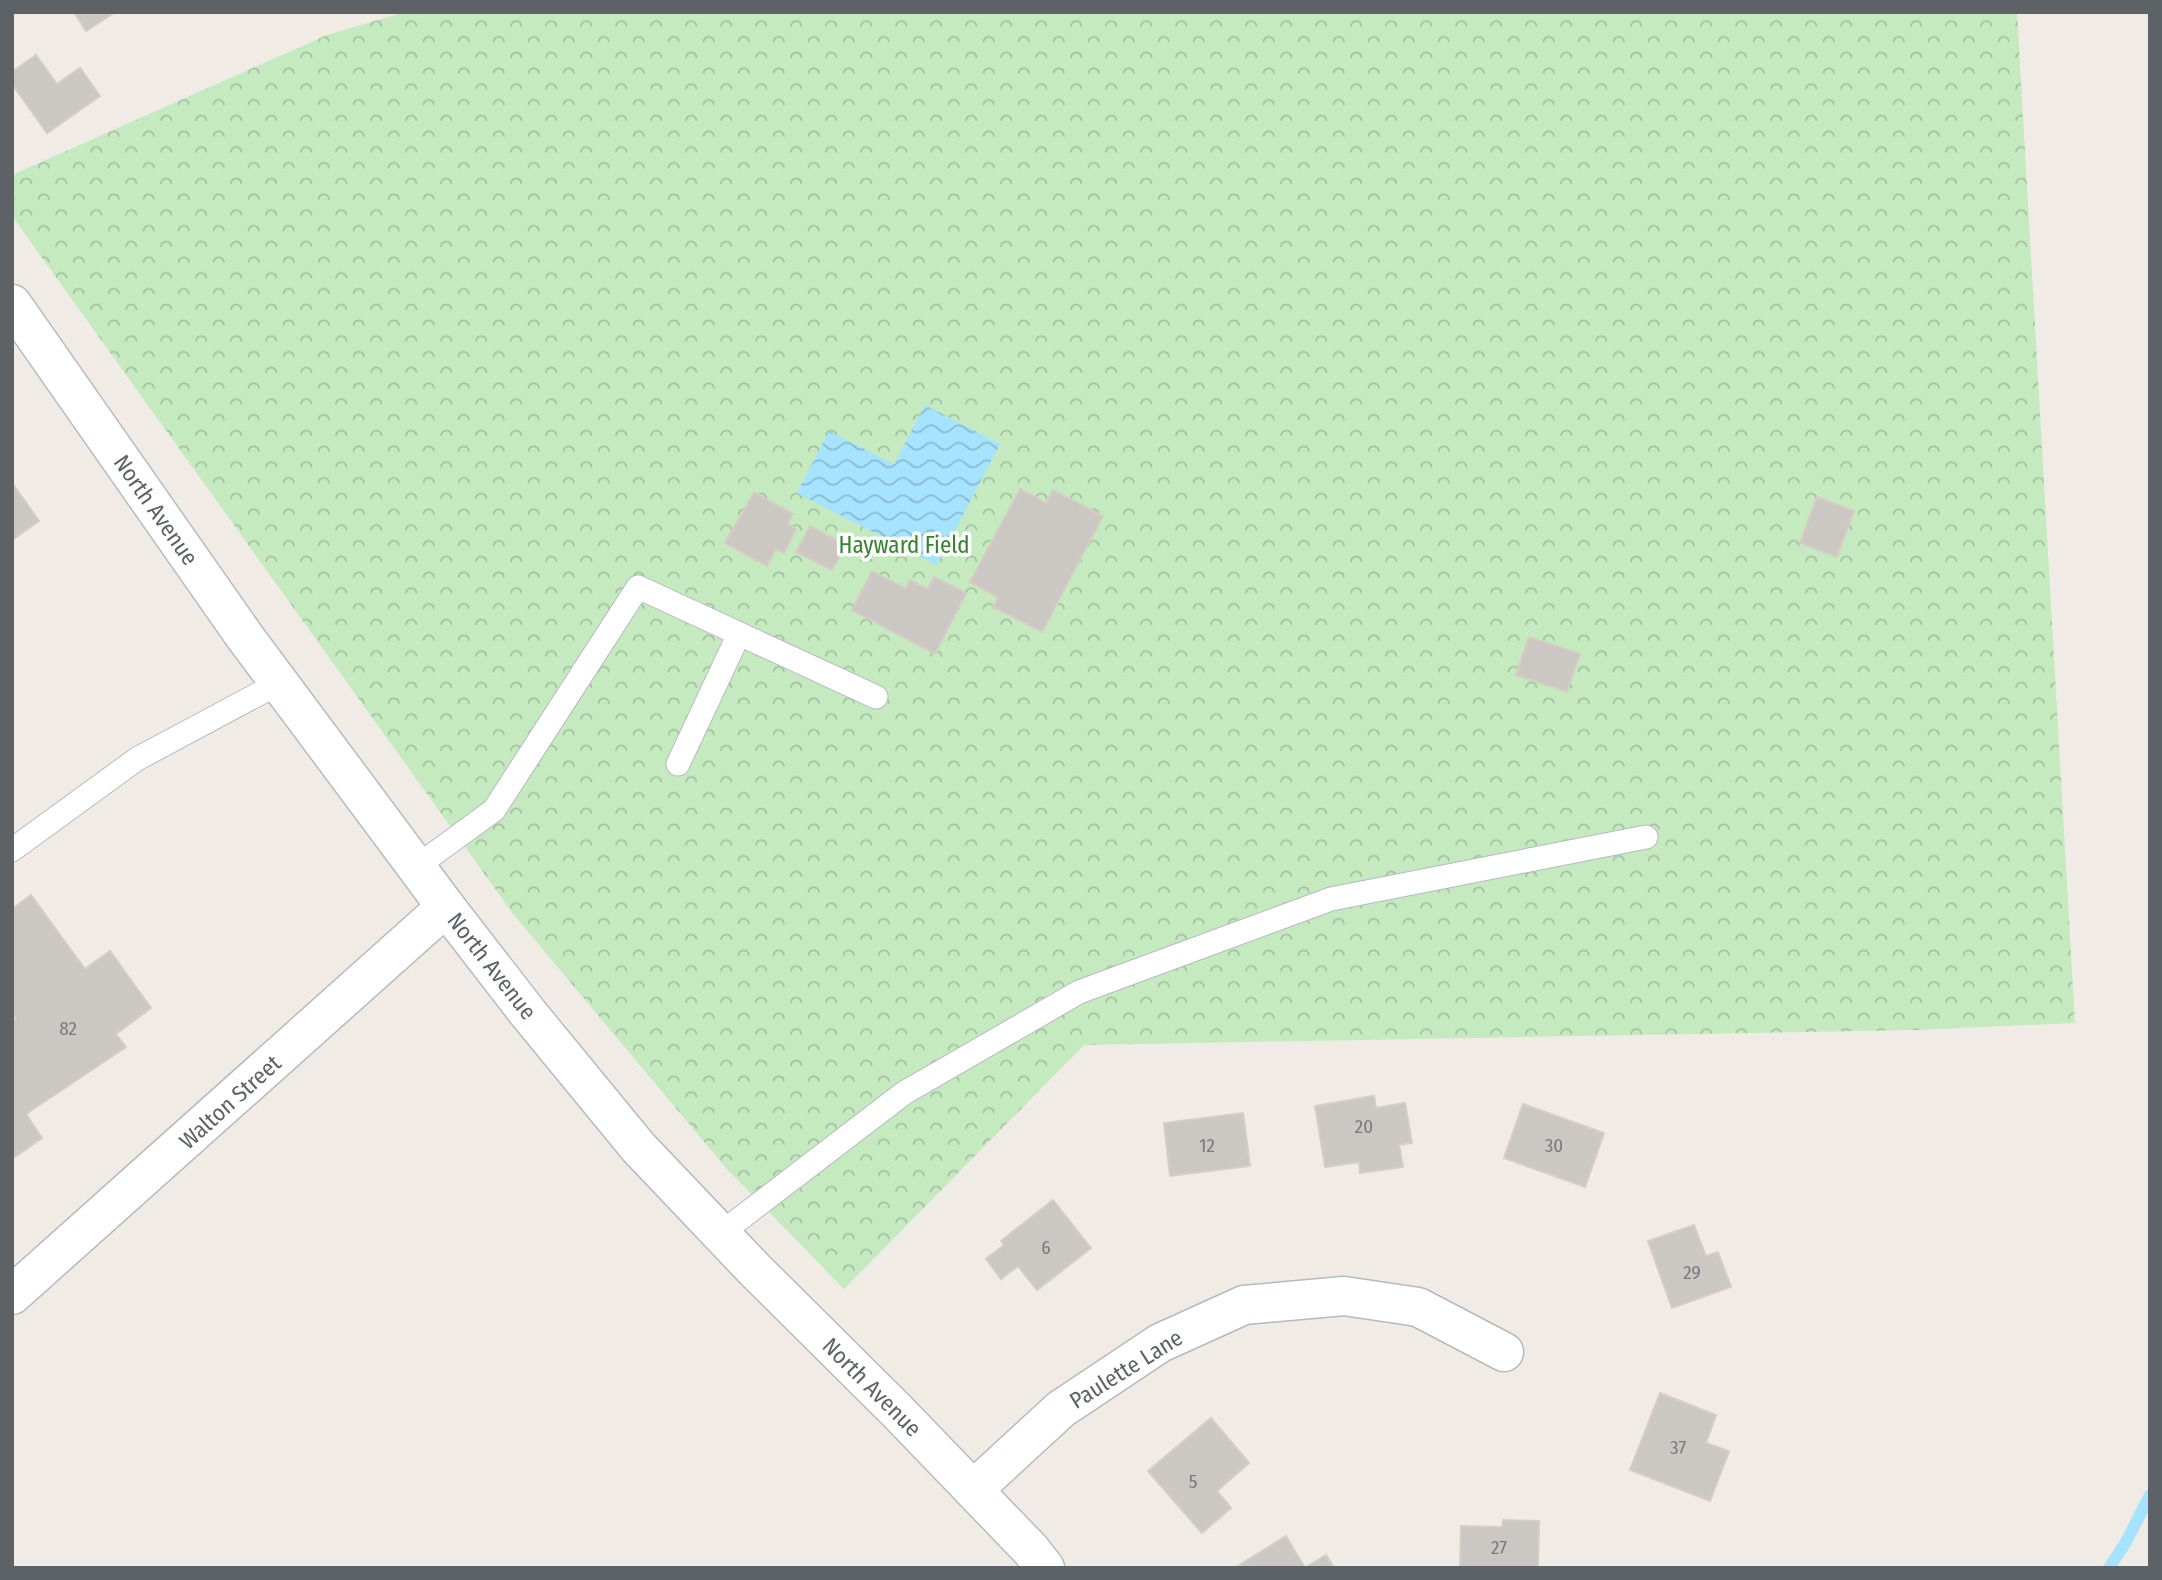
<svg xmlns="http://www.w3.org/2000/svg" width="2162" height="1580" font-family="'Fira Sans Condensed',sans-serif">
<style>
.park{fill:url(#park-crowns)}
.water{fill:url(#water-waves)}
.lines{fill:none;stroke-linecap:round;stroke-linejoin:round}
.stream{stroke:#a6e3ff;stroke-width:12}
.building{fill:#cbc7c2;stroke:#d6cdc3;stroke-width:2}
.lane-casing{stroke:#b6b9bd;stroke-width:25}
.street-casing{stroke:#b6b9bd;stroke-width:41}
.secondary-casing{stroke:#b6bbc0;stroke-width:41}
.lane{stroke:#fff;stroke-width:23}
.street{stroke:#fff;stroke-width:38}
.secondary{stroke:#fff;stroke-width:38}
.labels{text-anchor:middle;stroke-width:7;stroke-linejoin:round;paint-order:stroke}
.number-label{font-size:19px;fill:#787b7e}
.street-label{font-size:23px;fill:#5d6267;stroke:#fff}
.park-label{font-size:23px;fill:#34842e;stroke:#fff}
</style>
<defs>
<pattern id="park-crowns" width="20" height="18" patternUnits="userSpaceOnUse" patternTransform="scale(1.75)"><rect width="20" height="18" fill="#c5eac0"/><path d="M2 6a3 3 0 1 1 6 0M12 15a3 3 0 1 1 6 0" fill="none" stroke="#a3c1a0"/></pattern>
<pattern id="water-waves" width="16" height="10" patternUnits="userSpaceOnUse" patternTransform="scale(1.75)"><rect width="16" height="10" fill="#a6e3ff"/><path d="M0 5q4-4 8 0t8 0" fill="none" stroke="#8abbd2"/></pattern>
</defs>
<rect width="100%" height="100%" fill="#f0ece5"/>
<polygon class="park" points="405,12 2017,12 2075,1023 1915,1030 1084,1045 844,1289 726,1168 514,915 12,216 12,175 327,35"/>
<polygon class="water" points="925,405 1000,444 937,565 797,493 829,431 894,464"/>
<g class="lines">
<polyline class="stream" points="2109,1568 2126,1542 2150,1495"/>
</g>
<g class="building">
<polygon points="74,12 115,12 86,31"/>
<polygon points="36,55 57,84 80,68 100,96 47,133 12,84 12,72"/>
<polygon points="12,483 39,521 12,540"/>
<polygon points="1020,489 1046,503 1053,490 1103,516 1042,632 993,607 998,597 970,582"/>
<polygon points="754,492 793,514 788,524 796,529 784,553 776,549 767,566 725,543"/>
<polygon points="1817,497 1854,511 1837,557 1800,543"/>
<polygon points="810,526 846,545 832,570 796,552"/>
<polygon points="872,571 906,589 910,580 928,589 934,577 966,593 935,654 852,610"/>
<polygon points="1529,637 1580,654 1567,692 1516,675"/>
<polygon points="31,895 85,969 110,951 151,1008 116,1034 126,1047 26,1114 42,1138 12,1159 12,1022 16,1019 12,1013 12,909"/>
<polygon points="1374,1096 1376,1108 1405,1103 1412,1143 1399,1145 1403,1167 1360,1173 1359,1162 1325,1167 1315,1106"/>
<polygon points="1523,1104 1604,1133 1585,1187 1504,1158"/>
<polygon points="1243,1113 1250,1166 1170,1176 1164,1123"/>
<polygon points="1053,1200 1091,1248 1037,1290 1018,1266 1001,1279 986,1259 1004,1245 1001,1241"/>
<polygon points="1694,1225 1706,1256 1718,1252 1731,1287 1672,1308 1648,1241"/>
<polygon points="1660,1393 1716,1415 1706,1443 1729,1451 1710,1501 1630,1470"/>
<polygon points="1211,1418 1249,1463 1217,1491 1231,1508 1202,1533 1148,1471"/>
<polygon points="1503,1520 1539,1521 1538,1568 1460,1568 1461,1526 1502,1527"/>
<polygon points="1286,1536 1305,1568 1326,1555 1334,1568 1239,1568 1238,1566"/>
</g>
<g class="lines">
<defs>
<g id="lane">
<polyline points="678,764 739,634"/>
<polyline points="12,850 137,759 279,683"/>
<polyline points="416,867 494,810 638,587 876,697"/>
<polyline points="720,1234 904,1093 1079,992 1331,899 1646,837"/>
</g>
<g id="street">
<polyline points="12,1295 446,907"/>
<polyline points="973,1490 1061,1409 1160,1343 1244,1305 1344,1296 1418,1307 1504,1352"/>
</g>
<polyline id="secondary" points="12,304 245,637 446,907 528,1013 638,1147 754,1269 898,1412 1031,1550 1045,1568"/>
</defs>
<use href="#lane" class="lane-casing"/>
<use href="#street" class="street-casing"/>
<use href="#secondary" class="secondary-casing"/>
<use href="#lane" class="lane"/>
<use href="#street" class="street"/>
<use href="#secondary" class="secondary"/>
</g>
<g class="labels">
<g class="number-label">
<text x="68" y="1035">82</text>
<text x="1364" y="1133">20</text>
<text x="1207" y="1152">12</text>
<text x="1554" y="1152">30</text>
<text x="1046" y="1254">6</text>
<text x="1692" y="1279">29</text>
<text x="1678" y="1454">37</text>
<text x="1193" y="1488">5</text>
<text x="1499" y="1554">27</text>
</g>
<g class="street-label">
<text transform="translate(156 510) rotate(55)" y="8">North Avenue</text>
<text transform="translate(492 966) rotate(52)" y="8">North Avenue</text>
<text transform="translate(230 1102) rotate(-42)" y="8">Walton Street</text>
<text transform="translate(1126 1369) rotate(-32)" y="8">Paulette Lane</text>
<text transform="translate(872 1387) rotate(45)" y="8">North Avenue</text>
</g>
<g class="park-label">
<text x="904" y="553">Hayward Field</text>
</g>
</g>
<rect width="2162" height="1580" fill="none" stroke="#5d6267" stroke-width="28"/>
</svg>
